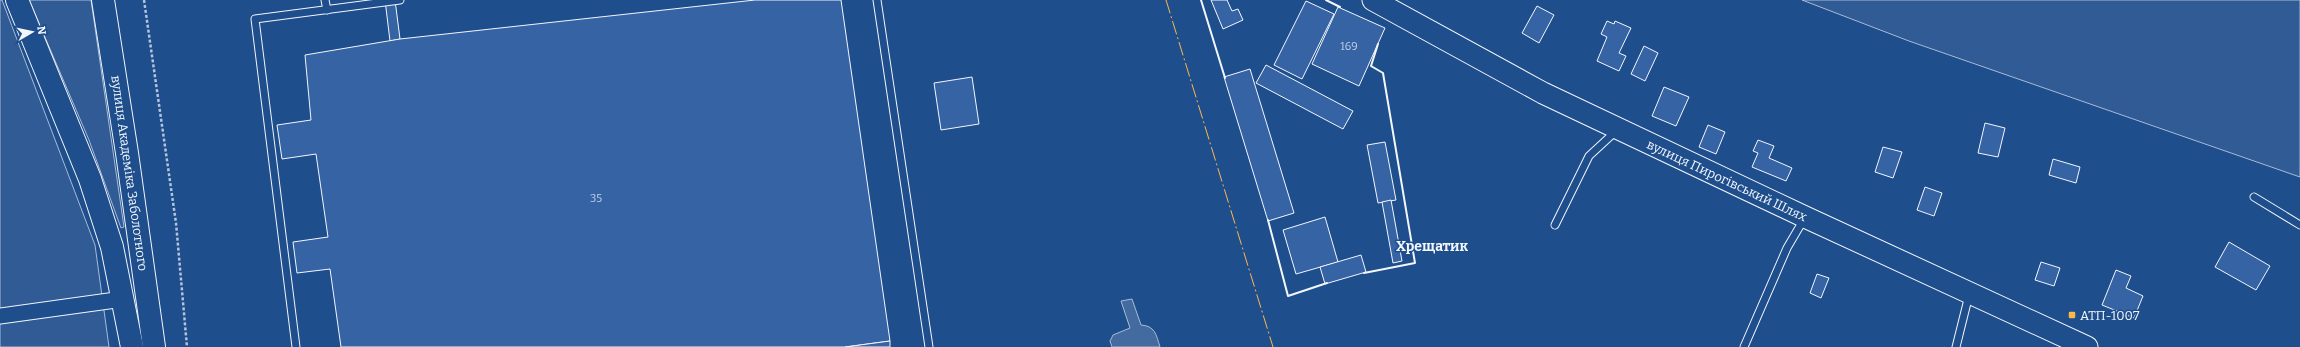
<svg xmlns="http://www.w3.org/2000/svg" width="2300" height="347" font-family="Bitter,serif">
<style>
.green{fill:#305b95;stroke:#a8bbd7}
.water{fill:#446ba0;stroke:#a8bbd7}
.building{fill:#3563a3;stroke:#f2f6ff}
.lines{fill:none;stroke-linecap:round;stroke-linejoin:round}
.lane-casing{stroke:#f2f6ff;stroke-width:9}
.street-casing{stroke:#f2f6ff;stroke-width:17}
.secondary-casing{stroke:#f2f6ff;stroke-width:23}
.highway-casing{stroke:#f2f6ff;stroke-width:24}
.path{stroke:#b3c4dc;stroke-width:2.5;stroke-dasharray:3 2;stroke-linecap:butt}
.lane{stroke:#1f4e8c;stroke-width:7}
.street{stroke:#1f4e8c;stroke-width:15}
.secondary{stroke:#1f4e8c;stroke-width:21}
.highway{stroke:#1f4e8c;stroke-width:22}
.wall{stroke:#f2f6ff;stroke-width:2}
.power{stroke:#ffb74d;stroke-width:1;stroke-dasharray:14 3 2 3;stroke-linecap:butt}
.poi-dot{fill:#ffb74d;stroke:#1f4e8c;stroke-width:1.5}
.labels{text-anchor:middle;stroke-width:3;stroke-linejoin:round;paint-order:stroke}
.number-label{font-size:11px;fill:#c3d1e8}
.street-label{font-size:13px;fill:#f2f6ff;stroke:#1f4e8c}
.poi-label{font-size:13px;fill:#f2f6ff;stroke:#1f4e8c;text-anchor:start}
.neighbourhood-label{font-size:14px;font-weight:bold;fill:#f2f6ff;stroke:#1f4e8c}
</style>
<rect width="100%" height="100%" fill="#1f4e8c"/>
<g class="green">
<polygon points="0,0 2,0 95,245 109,347 0,347"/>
<polygon points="29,0 91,0 124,227 121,228 89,140"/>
<polygon points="1802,0 2300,0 2300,177 1909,41"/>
</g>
<path class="water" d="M1132 299 1141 325C1155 326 1156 334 1160 347H1112L1110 341 1113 335 1130 328 1121 301Z"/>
<g class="building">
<polygon points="385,0 395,0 400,39 390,41"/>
<polygon points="755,0 841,0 890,341 845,347 341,347 330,269 297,273 293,242 328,237 316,154 282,159 277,125 311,120 305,55 400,39"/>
<polygon points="1211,0 1227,0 1232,11 1238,9 1243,20 1223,29"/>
<polygon points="1306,1 1334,14 1302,79 1274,65"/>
<polygon points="1537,6 1554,15 1539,43 1522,33"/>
<polygon points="1338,7 1385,28 1359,86 1312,64"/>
<polygon points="1607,21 1614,24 1615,21 1631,28 1619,53 1626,56 1619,71 1597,61 1607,37 1601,34"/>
<polygon points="1644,46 1658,53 1645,81 1631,74"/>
<polygon points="1266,65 1353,111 1343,129 1256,83"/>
<polygon points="1250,69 1294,213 1268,221 1224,77"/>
<polygon points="972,77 979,124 941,130 934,83"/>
<polygon points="1664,87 1689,97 1676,126 1652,116"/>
<polygon points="1985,123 2005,128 1998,157 1978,153"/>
<polygon points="1708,125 1725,132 1716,154 1699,147"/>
<polygon points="1758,140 1774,146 1769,158 1792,168 1786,181 1752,167 1758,153 1753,151"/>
<polygon points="1385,142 1396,200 1378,203 1367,145"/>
<polygon points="1883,147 1902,152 1893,178 1875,172"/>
<polygon points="2053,159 2080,167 2076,183 2049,175"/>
<polygon points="1925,187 1942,193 1934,216 1917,210"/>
<polygon points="1391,200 1402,261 1393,263 1382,202"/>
<polygon points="1325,217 1338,262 1296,274 1283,230"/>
<polygon points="2229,242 2270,266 2256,290 2215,267"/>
<polygon points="1361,255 1366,272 1325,284 1320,267"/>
<polygon points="2041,262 2060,268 2054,286 2035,280"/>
<polygon points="2116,270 2131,276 2126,288 2143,296 2134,318 2102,305"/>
<polygon points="1817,274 1829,278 1821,298 1810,293"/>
<polygon points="890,341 890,347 845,347"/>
</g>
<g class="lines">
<defs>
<g id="lane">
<polyline points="325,0 327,10"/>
<polyline points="877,0 929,347"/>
<polyline points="2254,197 2300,225"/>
<polyline points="1555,225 1589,156 1616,131"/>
<polyline points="296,347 255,19 400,0"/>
<polyline points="1744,347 1787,248 1804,219"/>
<polyline points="1956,347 1969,295"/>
</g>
<polyline id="street" points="0,316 123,299"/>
<polyline id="secondary" points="1373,0 1543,93 1805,217 2087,347"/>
<g id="highway">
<polyline points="17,0 90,179 112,247 132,347"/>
<polyline points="103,0 127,153 154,347"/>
</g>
</defs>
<use href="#lane" class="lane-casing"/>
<use href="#street" class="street-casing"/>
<use href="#secondary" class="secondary-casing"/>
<use href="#highway" class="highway-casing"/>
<polyline class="path" points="144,0 176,223 187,347"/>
<use href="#lane" class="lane"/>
<use href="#street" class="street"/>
<use href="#secondary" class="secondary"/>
<use href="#highway" class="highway"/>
<g class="wall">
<polyline points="1201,0 1225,78"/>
<polyline points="1326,0 1340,7"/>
<polyline points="1268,220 1288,296 1327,283"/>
<polyline points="1364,273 1415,263 1383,73 1371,66 1378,44"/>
</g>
<polyline class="power" points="1166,0 1273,347"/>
</g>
<rect class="poi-dot" x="2068" y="311" width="8" height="8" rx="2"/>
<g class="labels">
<g class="number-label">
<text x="1349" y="50">169</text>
<text x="596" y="202">35</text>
</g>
<g class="street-label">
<text transform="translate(130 173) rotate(82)" y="5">вулиця Академіка Заболотного</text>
<text transform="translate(1727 180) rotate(25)" y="5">вулиця Пирогівський Шлях</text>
</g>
<g class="poi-label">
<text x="2080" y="320">АТП-1007</text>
</g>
<g class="neighbourhood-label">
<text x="1432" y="251">Хрещатик</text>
</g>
</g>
<g transform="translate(32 32) rotate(81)" stroke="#1f4e8c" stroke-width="3" paint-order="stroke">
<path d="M0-3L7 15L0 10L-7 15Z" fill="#f2f6ff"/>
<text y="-6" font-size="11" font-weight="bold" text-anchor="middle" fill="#f2f6ff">N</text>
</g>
</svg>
